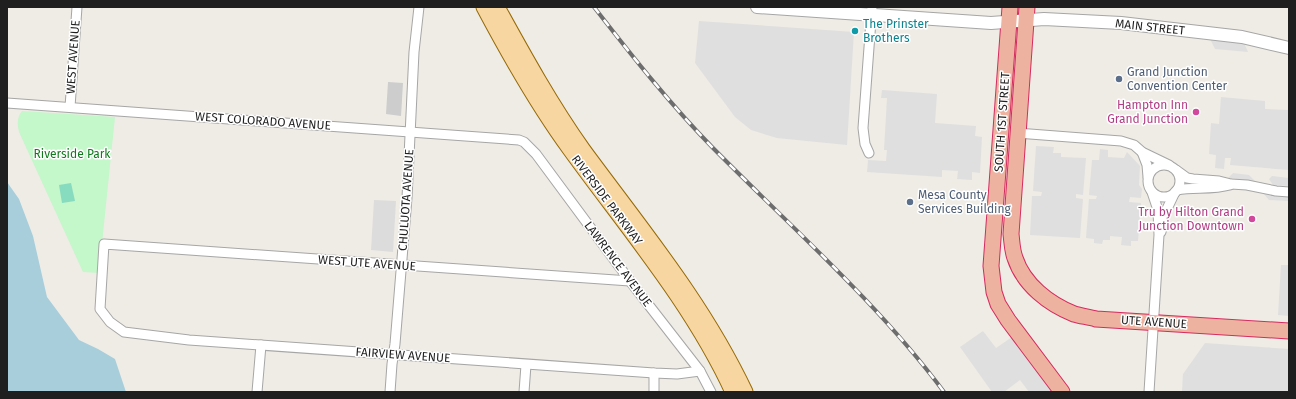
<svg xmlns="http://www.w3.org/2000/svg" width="1296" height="399" font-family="'Fira Sans',sans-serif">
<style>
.residential{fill:#dddcdc}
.religious{fill:#cdcdcd}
.park{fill:#c4f7ca}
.pitch{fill:#87dbbe}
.parking{fill:#dfdfdf}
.water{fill:#a8cedb}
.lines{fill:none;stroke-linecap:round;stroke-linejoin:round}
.minor-casing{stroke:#a6a6a6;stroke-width:11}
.tertiary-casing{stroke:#a6a6a6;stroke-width:14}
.primary-casing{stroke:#946a06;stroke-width:17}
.trunk-casing{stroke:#d52b5f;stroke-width:17}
.minor{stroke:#fff;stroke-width:9}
.tertiary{stroke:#fff;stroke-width:12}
.primary{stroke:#f8d6a2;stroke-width:15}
.trunk{stroke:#eeb3a0;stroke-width:15}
.rail-casing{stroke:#6d6d6d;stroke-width:4}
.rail{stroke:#fff;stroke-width:2.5;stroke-dasharray:8;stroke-linecap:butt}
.culture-dot{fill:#0f9aa8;stroke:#fff;stroke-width:1.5}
.service-dot{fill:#5c6f8a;stroke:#fff;stroke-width:1.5}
.hotel-dot{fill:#d1479c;stroke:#fff;stroke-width:1.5}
.labels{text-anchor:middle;stroke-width:3;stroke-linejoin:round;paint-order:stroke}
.culture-label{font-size:12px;fill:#0d838f;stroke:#fff;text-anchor:start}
.street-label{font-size:12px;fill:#1f1f1f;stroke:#fff}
.service-label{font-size:12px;fill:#4e5e75;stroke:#fff;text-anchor:start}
.hotel-label{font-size:12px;fill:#b23c85;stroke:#fff;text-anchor:end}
.park-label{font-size:12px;fill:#107a1d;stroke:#fff}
</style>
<rect width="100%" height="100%" fill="#efece6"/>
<polygon class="residential" points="374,200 396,201 393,252 371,250"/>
<polygon class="religious" points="388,82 403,83 401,116 386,114"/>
<path class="park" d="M22 111 115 117 99 273 83 272 19 132C17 124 17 117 22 111Z"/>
<polygon class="pitch" points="71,183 75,201 62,203 59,185"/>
<g class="parking">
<polygon points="699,21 854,32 847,145 777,138 751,130 735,117 695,63"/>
<polygon points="1210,39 1244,43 1248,52 1215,49"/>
<polygon points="882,90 937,94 935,123 976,126 975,136 982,137 980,173 972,172 972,180 957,179 958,171 942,170 942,177 867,172 868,160 886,161 887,150 884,150 887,98 881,98"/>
<polygon points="1221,97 1265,101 1265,109 1289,110 1289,170 1230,165 1231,158 1225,158 1224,169 1215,168 1216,155 1209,154 1211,123 1219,124"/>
<polygon points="1036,146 1054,147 1053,153 1061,153 1061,157 1086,158 1083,195 1076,194 1076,198 1083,199 1080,238 1030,235 1032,196 1041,196 1042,192 1033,191"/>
<polygon points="1100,149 1108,150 1108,157 1124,158 1127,152 1140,166 1139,185 1142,189 1141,198 1130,197 1129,202 1141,203 1138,241 1131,241 1131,246 1121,245 1122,237 1110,236 1110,240 1103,240 1102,244 1094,243 1094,239 1086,238 1089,199 1096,199 1097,196 1089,195 1092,160 1099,160"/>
<polygon points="1233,173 1249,175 1255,181 1228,178"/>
<polygon points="1272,176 1289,178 1289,186 1273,185 1269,179"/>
<polygon points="1263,193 1289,196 1289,201 1269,200"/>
<polygon points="1281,265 1289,265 1289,316 1278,315"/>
<polygon points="983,331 996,348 1012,337 1052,392 1029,392 1020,380 1004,392 992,392 960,347"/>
<polygon points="1205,343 1289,349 1289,392 1197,392 1182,391 1183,374"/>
</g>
<polygon class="water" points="7,182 19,199 33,236 47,297 79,340 98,349 115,359 126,392 7,392"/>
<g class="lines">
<defs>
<g id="minor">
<polyline points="7,103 519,140 524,142 536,154 630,281 700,371 711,392"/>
<polyline points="70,107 77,7"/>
<polyline points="1017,133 1121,141 1134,145 1142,152 1169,165"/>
<polyline points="1142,152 1147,165 1148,177"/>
<polyline points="869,153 865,144 863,128 872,7"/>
<circle cx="1164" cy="181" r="16"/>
<polyline points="1176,170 1187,178 1193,179 1219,181 1231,184 1247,185 1276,191 1289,192"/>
<path d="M1177 190C1195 187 1212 190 1230 185"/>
<polyline points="1161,232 1166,211 1175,192"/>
<polyline points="630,281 104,244 100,309 110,322 124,332 189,340 654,373 677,374 700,371"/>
<polyline points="257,392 261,345"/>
<polyline points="390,392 392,364 395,344 407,198 414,52 419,7"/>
<polyline points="524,392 526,365"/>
<polyline points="654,392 654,373"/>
<polyline points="1149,392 1159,235 1158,210 1152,192"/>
</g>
<polyline id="tertiary" points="757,7 991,23 1044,19 1121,23 1242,37 1289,48"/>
<g id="primary">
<path d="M484 7C510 56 537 104 570 149 627 228 692 303 733 392"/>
<path d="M497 7C524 56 551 105 583 150 641 229 703 303 745 392"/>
</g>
<g id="trunk">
<polyline points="1010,7 991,266 994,292 998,304 1008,320 1062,392"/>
<path d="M1027 7 1011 234C1012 242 1012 250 1015 258 1024 285 1049 304 1074 314 1081 316 1089 317 1096 319L1289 331"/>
</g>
</defs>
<use href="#minor" class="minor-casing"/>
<use href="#tertiary" class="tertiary-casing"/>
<use href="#primary" class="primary-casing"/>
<use href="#trunk" class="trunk-casing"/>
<use href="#minor" class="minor"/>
<use href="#tertiary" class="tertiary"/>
<use href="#primary" class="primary"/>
<use href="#trunk" class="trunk"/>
<defs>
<path id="rail" d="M594 7C632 56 670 104 713 148 792 228 877 302 944 392"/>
</defs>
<use href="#rail" class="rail-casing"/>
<use href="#rail" class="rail"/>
</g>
<circle class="culture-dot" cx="855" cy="31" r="4"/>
<g class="service-dot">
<circle cx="1119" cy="79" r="4"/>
<circle cx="910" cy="202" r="4"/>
</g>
<g class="hotel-dot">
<circle cx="1196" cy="112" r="4"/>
<circle cx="1252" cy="219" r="4"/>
</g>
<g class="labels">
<g class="culture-label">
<text x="863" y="28">The Prinster<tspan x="863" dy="14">Brothers</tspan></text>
</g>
<g class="street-label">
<text transform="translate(1150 27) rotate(6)" y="4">MAIN STREET</text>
<text transform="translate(73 57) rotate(-86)" y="4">WEST AVENUE</text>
<text transform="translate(263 121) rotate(4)" y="4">WEST COLORADO AVENUE</text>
<text transform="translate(1002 122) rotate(-86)" y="4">SOUTH 1ST STREET</text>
<text transform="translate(406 200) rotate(-86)" y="4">CHULUOTA AVENUE</text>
<text transform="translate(607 200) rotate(53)" y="4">RIVERSIDE PARKWAY</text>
<text transform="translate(367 263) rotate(4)" y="4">WEST UTE AVENUE</text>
<text transform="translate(618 264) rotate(53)" y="4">LAWRENCE AVENUE</text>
<text transform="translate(1154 322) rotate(4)" y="4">UTE AVENUE</text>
<text transform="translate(403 355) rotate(4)" y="4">FAIRVIEW AVENUE</text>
</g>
<g class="service-label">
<text x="1127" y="76">Grand Junction<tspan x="1127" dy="14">Convention Center</tspan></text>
<text x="918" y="199">Mesa County<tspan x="918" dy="14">Services Building</tspan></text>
</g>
<g class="hotel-label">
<text x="1188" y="109">Hampton Inn<tspan x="1188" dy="14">Grand Junction</tspan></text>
<text x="1244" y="216">Tru by Hilton Grand<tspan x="1244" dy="14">Junction Downtown</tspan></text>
</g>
<g class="park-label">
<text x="72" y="158">Riverside Park</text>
</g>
</g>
<rect width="1296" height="399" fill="none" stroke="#1f1f1f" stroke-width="16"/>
</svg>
